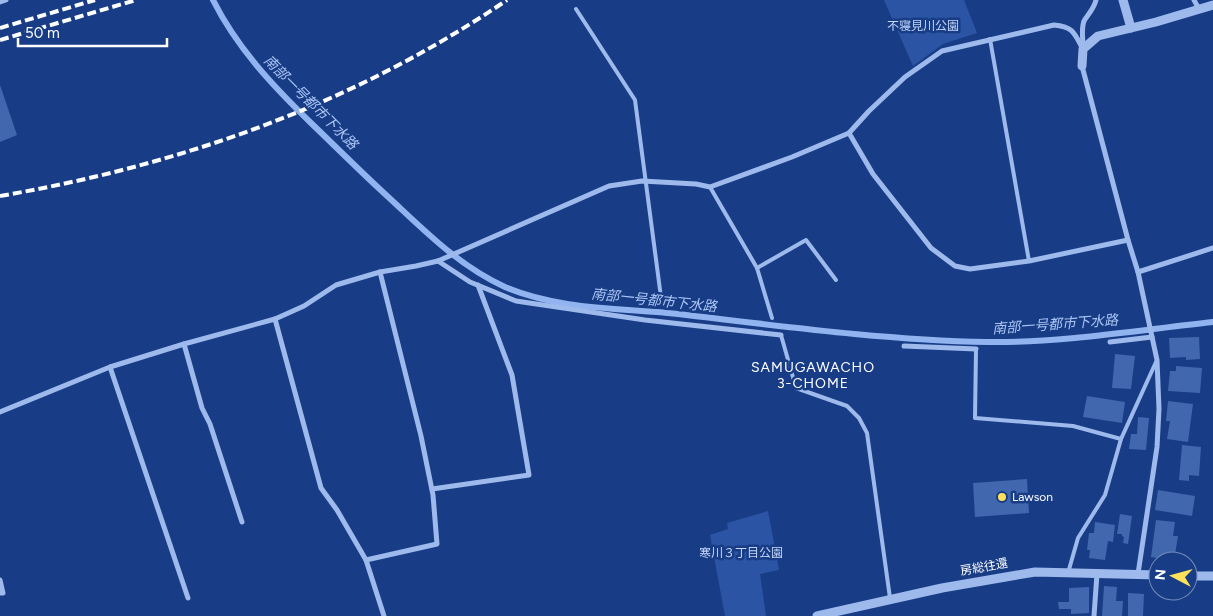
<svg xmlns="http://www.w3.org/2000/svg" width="1213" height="616" font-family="Figtree,'Noto Sans JP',sans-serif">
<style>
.green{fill:#2b55a4}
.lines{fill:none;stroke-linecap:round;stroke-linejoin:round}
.stream{stroke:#91b3ef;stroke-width:6}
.building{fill:#4167af}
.service{stroke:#9ebaed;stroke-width:4}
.minor{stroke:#9ebaed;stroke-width:5}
.tertiary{stroke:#9ebaed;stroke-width:9}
.rail{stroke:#fff;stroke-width:4;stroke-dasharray:9 4;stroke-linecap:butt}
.poi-dot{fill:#ffe15a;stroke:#183d86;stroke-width:2}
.labels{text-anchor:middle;stroke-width:5;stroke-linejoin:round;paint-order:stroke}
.park-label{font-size:12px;fill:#c4d6f9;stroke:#183d86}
.poi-label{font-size:12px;fill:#fff;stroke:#183d86;text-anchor:start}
.street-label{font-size:12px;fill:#fff;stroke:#183d86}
.water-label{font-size:14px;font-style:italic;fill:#aac4f4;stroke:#183d86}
.neighbourhood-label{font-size:14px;letter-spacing:1px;fill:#fff;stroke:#183d86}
</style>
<rect width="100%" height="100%" fill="#183d86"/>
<g class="green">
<polygon points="884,0 964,0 977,33 943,44 913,66"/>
<polygon points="768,511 779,570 760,574 766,616 725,616 710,535 728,529 727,523"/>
</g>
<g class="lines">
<path class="stream" d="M213 0C237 48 273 86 311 123 336 147 360 171 385 194 423 229 457 265 505 287 559 310 621 308 678 314 781 326 884 340 988 342 1063 343 1139 330 1213 322"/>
</g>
<g class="building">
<polygon points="0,85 17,135 0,142"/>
<polygon points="1199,337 1200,359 1186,360 1186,357 1170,358 1169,338"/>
<polygon points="1115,354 1135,356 1131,389 1112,388"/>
<polygon points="1176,366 1202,368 1200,393 1168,391 1170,371 1176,371"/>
<polygon points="1087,396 1125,402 1122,423 1083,417"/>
<polygon points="1168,401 1193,404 1188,442 1167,439 1170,421 1166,421"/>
<polygon points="1138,417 1149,418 1146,450 1129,449 1131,434 1137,434"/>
<polygon points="1182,445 1201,447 1199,476 1189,475 1189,481 1179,480"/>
<polygon points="1027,479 1029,513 975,517 973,483"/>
<polygon points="1158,490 1195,496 1192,516 1155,510"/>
<polygon points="1120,514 1132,516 1128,544 1123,543 1124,537 1122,536 1122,534 1117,534"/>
<polygon points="1156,520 1175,522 1173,536 1178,536 1174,561 1151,557"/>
<polygon points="1095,522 1115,525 1113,542 1108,541 1105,560 1089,558 1090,550 1087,550 1089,533 1094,533"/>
<polygon points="1104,586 1117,587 1116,601 1123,601 1122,616 1102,616"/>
<polygon points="1089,587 1089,613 1071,614 1071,609 1059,609 1058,602 1069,602 1069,588"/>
<polygon points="1128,593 1144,594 1143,616 1128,616"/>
</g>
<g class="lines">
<g class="service">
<polyline points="576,9 635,100 662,305"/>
<polyline points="990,39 1029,261"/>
<polyline points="710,187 757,268 772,318"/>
<polyline points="757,268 806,240 836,280"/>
<polyline points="781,335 796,388 847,406 859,418 867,433 890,598"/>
<polyline points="976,349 975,418 1073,426 1121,439"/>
<polyline points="1068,573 1078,538 1105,495 1121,439 1156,362"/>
</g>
<g class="minor">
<polyline points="1194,0 1199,9"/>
<polyline points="0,2 6,0"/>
<path d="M1083 46C1083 38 1081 29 1084 21 1088 14 1094 9 1096 0"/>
<polyline points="1082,66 1128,240 1138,272 1157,360 1159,409 1157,447 1138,574"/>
<polyline points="849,133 873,174 931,248 955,266 970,269 1029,261 1128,240"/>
<polyline points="438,261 470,282 516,301 645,320 781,335"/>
<polyline points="1138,272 1213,248"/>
<polyline points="275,319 321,488 337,510 366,560 384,616"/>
<polyline points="1110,342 1152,337"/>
<polyline points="184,344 202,408 210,424 242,522"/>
<polyline points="904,346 976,349"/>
<polyline points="110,367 188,598"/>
<path d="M0 412 110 367 184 344 275 319 304 306 336 285 380 272 416 266 438 261 609 186 642 181 696 184 710 187 792 157 849 133 869 111 905 77 942 51 1054 25C1074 27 1074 33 1083 49"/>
<polyline points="432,489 529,475 512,375 478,285"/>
<polyline points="366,560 437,544 433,495 421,436 380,272"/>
<polyline points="0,580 3,593 0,593"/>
<polyline points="1094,616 1097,574"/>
</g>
<g class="tertiary">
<polyline points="1123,0 1131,28"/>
<polyline points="1082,66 1083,49 1098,36 1156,22 1213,5"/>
<polyline points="1188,576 1213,576"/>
<polyline points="817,616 942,588 1035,572 1158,575"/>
</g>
<g class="rail">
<polyline points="0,28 95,0"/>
<polyline points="0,40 136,0"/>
<path d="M0 196C181 165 354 104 507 0"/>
</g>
</g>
<circle class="poi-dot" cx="1002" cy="497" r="5"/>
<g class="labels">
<g class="park-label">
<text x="923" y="30">不寝見川公園</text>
<text x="741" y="557">寒川３丁目公園</text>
</g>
<g class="poi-label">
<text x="1012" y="501">Lawson</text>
</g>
<g class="street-label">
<text transform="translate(984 567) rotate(-10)" y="4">房総往還</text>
</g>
<g class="water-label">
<text transform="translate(311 102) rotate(45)" y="5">南部一号都市下水路</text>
<text transform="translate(654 300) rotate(6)" y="5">南部一号都市下水路</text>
<text transform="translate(1055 324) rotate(-4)" y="5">南部一号都市下水路</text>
</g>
<g class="neighbourhood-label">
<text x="813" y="372">SAMUGAWACHO<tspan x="813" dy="16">3-CHOME</tspan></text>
</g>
</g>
<g transform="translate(1173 576) rotate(276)"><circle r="24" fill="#183d86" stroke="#748bb6"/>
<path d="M0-4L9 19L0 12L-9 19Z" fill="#ffe15a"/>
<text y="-8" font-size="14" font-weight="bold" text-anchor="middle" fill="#ffffff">N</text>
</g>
<path d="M18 38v8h149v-8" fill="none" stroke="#ffffff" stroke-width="2.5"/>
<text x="25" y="38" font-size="15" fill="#ffffff" stroke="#183d86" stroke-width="4" paint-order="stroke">50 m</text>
</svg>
